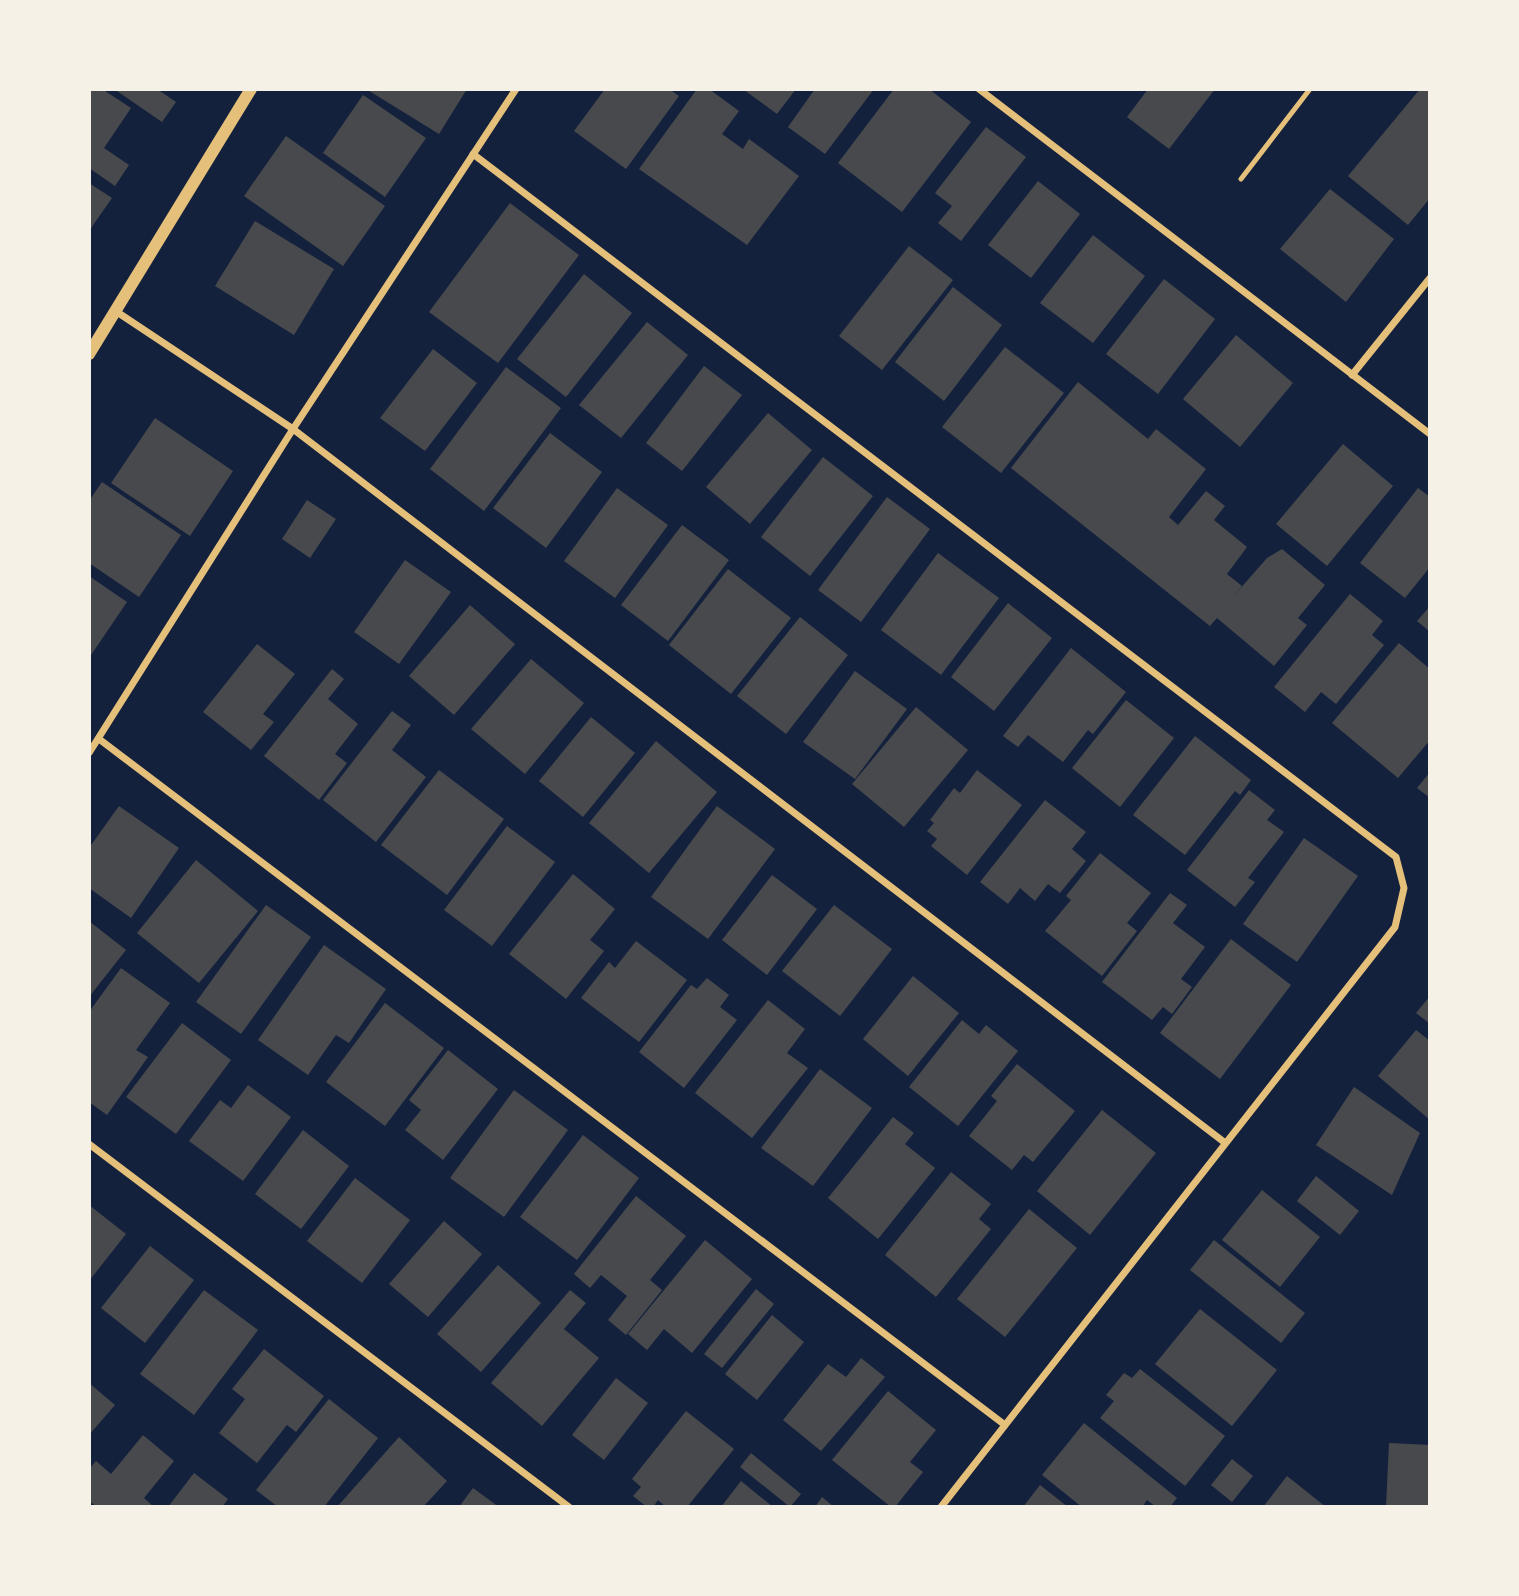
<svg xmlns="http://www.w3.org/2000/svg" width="1519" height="1596" font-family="Cabin,sans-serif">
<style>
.building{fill:#48494c}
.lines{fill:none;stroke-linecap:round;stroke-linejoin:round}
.service{stroke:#e5c07b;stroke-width:5}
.minor{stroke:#e5c07b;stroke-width:7}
.tertiary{stroke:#e5c07b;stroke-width:12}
</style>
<rect width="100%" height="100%" fill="#14213d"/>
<g class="building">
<polygon points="89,89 102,89 131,108 104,148 129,165 115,186 89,168"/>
<polygon points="114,89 157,89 176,102 162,122"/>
<polygon points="366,89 467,89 439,134"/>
<polygon points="605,89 669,89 679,96 626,169 574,131"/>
<polygon points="697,89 709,89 739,111 722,134 743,149 749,139 799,176 747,245 639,169"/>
<polygon points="743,89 796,89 777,114"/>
<polygon points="815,89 874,89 825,154 788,127"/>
<polygon points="894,89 929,89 971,122 902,212 838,163"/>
<polygon points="1148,89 1215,89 1169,149 1127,117"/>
<polygon points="1420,89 1430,89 1430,198 1408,225 1348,176"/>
<polygon points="363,95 426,138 385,197 323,153"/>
<polygon points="986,127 1026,157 961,241 938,223 952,206 935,193"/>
<polygon points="286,136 385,206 343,266 244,196"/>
<polygon points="1038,181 1080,214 1031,278 988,245"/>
<polygon points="89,183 112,198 89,231"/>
<polygon points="1330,189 1394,239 1346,302 1280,249"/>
<polygon points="510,203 579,255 498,363 429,312"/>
<polygon points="255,221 334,269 294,335 215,286"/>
<polygon points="1093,235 1145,276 1093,343 1040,303"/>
<polygon points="909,246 953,280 882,370 839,336"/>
<polygon points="584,274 632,313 566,397 517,359"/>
<polygon points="1164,279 1215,319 1158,394 1106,354"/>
<polygon points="953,287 1002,325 944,401 895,362"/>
<polygon points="647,322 688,355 621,438 579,405"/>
<polygon points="1236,335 1293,383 1240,447 1183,399"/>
<polygon points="1005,347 1064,393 1001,473 942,427"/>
<polygon points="433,349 477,383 425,451 380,418"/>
<polygon points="704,366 742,395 682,471 646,443"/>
<polygon points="506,367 561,408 484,511 430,469"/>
<polygon points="1078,382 1148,439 1156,429 1206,469 1169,517 1178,525 1206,491 1225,506 1214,520 1247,547 1227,574 1242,586 1232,598 1267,558 1282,549 1325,585 1298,618 1307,625 1274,666 1217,618 1210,626 1011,468"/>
<polygon points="768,413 812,450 750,524 706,487"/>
<polygon points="155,418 233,471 190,536 111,483"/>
<polygon points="550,433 602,472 546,548 493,508"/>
<polygon points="1343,444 1393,486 1327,566 1276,524"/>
<polygon points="823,457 873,496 810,576 761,537"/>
<polygon points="102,482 181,535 139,597 89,563 89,501"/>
<polygon points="617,488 668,525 615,598 564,561"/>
<polygon points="1418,488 1430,497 1430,567 1405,598 1360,563"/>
<polygon points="887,497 930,529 861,622 818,590"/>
<polygon points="307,500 336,519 310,558 282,539"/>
<polygon points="682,525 729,560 668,641 621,605"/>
<polygon points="938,553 999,598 941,675 881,630"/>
<polygon points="405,560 451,592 399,664 354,632"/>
<polygon points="728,569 791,618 731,694 669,645"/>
<polygon points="89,576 127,602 89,658"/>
<polygon points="1350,594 1383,621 1372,635 1384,645 1336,704 1321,692 1305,712 1274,687"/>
<polygon points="1008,603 1052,638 994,711 951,677"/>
<polygon points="470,605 515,644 454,715 409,676"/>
<polygon points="1430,606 1430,632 1417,621"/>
<polygon points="800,617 848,655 786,734 737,696"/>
<polygon points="1399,643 1430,669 1430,740 1398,778 1332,723"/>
<polygon points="257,644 295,674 263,714 274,722 251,750 203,712"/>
<polygon points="1071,648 1126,692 1093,734 1088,730 1063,762 1028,735 1018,747 1003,736"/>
<polygon points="531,659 584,703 525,774 471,729"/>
<polygon points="332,669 344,679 328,699 358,724 335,754 347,763 319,800 264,756"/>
<polygon points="855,671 907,709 855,779 803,742"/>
<polygon points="1126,700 1174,738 1120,807 1072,768"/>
<polygon points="916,707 968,750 904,827 852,784"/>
<polygon points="392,711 411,725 392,750 426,777 376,842 323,800"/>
<polygon points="591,717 635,753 583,817 539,781"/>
<polygon points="1195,736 1251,780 1240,795 1235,791 1185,855 1133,815"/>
<polygon points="656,741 717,792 649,873 589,823"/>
<polygon points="439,770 504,819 447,895 381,845"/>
<polygon points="977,770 1022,805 967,875 931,846 937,839 927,831 934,823 930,820 954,788 960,793"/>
<polygon points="1430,772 1430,798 1417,788"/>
<polygon points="1249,790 1275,810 1267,820 1284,832 1248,878 1255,882 1235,907 1187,870"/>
<polygon points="1045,800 1086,832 1072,849 1086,861 1060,893 1048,884 1035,901 1020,888 1008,904 980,882"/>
<polygon points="119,806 179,848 131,918 89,888 89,848"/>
<polygon points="717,806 775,849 708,939 651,897"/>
<polygon points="507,826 555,862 492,946 444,910"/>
<polygon points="1304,838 1358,876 1297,962 1243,924"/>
<polygon points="1100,853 1151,893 1127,923 1137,931 1102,976 1045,931 1071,900 1066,896"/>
<polygon points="196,860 258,911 199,983 137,933"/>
<polygon points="573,874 615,909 590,940 604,951 566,999 509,954"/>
<polygon points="772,875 817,909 767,975 722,940"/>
<polygon points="1170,893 1187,905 1173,923 1205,947 1181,979 1192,987 1172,1014 1163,1007 1152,1020 1102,982"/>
<polygon points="266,905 311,937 241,1034 196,1002"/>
<polygon points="834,905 892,949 840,1016 782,971"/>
<polygon points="89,921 126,950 89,997"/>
<polygon points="1231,939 1291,985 1220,1079 1160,1033"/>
<polygon points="636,941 687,980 639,1042 581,998 609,962 615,968"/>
<polygon points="324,945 386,989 349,1043 336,1035 308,1075 258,1040"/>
<polygon points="121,968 170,1003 136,1050 148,1057 107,1115 89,1102 89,1012"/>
<polygon points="913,976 959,1013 908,1076 863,1039"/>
<polygon points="707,978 729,995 720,1007 737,1020 684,1088 639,1052 691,985 697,989"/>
<polygon points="1430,996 1430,1024 1416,1013"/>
<polygon points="768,1000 805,1029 787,1053 808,1068 752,1138 695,1093"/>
<polygon points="385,1003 444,1048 385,1126 326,1082"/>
<polygon points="962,1020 979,1034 986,1025 1018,1051 958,1126 909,1087"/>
<polygon points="182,1023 231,1060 176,1134 126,1097"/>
<polygon points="1416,1030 1430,1041 1430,1120 1378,1076"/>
<polygon points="448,1050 498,1089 443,1160 405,1130 421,1110 409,1100"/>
<polygon points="1017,1064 1075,1111 1033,1162 1024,1155 1012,1170 969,1136 997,1101 991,1096"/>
<polygon points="820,1069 872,1108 813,1186 761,1148"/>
<polygon points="248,1085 291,1117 243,1181 189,1141 220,1100 231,1108"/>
<polygon points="1354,1087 1420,1133 1392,1195 1316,1145"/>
<polygon points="514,1090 568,1130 504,1217 450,1178"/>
<polygon points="1102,1110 1156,1153 1090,1235 1037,1191"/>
<polygon points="893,1117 914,1133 905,1144 935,1168 878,1239 828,1198"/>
<polygon points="303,1130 349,1166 301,1229 255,1194"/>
<polygon points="583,1135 639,1178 577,1260 520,1217"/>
<polygon points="951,1172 991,1204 979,1219 991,1229 936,1297 885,1255"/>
<polygon points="1316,1176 1359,1211 1340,1235 1297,1201"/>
<polygon points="355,1178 410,1220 362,1283 307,1241"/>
<polygon points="1262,1190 1320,1237 1280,1287 1222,1240"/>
<polygon points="636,1196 686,1236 650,1280 662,1290 626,1335 608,1320 627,1296 601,1275 590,1288 574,1274"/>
<polygon points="89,1205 126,1234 89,1281"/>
<polygon points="1029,1209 1077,1248 1005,1337 957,1299"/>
<polygon points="444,1221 482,1254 428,1317 389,1284"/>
<polygon points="705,1240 752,1279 692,1353 664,1329 647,1350 628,1334"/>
<polygon points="1214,1240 1305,1313 1281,1343 1190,1270"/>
<polygon points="150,1246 194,1280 145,1343 101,1308"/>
<polygon points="498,1265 541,1303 481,1372 437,1334"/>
<polygon points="756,1289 774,1304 722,1368 704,1354"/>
<polygon points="204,1290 258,1330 194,1415 140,1374"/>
<polygon points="570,1290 586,1303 564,1329 599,1358 542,1426 491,1383"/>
<polygon points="1200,1309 1277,1370 1232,1426 1155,1364"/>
<polygon points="772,1315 804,1342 757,1400 725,1374"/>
<polygon points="264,1349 324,1396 296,1432 287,1425 257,1463 219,1433 245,1399 232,1389"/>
<polygon points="861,1358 885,1377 821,1451 783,1420 828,1364 846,1377"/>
<polygon points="1140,1369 1225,1436 1185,1486 1100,1418 1114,1401 1106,1395 1124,1373 1132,1378"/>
<polygon points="616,1378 648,1403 604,1460 572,1435"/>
<polygon points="89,1383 115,1405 89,1435"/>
<polygon points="888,1391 936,1430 910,1462 923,1472 895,1507 891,1507 832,1460"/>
<polygon points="329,1399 378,1438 324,1507 278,1507 256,1490"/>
<polygon points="686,1411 734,1449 687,1507 666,1507 658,1500 653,1507 647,1507 633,1496 641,1487 632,1479"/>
<polygon points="1084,1423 1177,1498 1170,1507 1156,1507 1147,1500 1142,1507 1082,1507 1042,1475"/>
<polygon points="143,1435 174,1461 144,1498 154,1507 97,1507 89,1501 89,1469 96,1461 111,1474"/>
<polygon points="399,1437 447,1481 423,1507 337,1507"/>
<polygon points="1389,1443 1430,1445 1430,1507 1386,1507"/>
<polygon points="751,1453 801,1494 790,1507 740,1467"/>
<polygon points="1232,1459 1253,1476 1232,1502 1211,1485"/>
<polygon points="194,1473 228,1499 222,1507 168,1507"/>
<polygon points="1287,1476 1326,1507 1263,1507"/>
<polygon points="741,1481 773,1507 721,1507"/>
<polygon points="1040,1485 1068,1507 1023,1507"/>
<polygon points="473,1488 499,1507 459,1507"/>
<polygon points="822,1497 834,1507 815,1507"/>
</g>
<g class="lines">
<polyline class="service" points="1241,179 1310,89"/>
<g class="minor">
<polyline points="979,89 1430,434"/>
<polyline points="473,154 1396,857 1404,888 1395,927 941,1507"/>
<polyline points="117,312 293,429 1224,1142"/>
<polyline points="1352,375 1430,278"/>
<polyline points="99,739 1005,1425"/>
<polyline points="89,753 293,429 516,89"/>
<polyline points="89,1144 569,1507"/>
</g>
<polyline class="tertiary" points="89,354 251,89"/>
</g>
<rect width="1519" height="1596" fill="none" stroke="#f6f1e7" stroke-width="182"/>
</svg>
